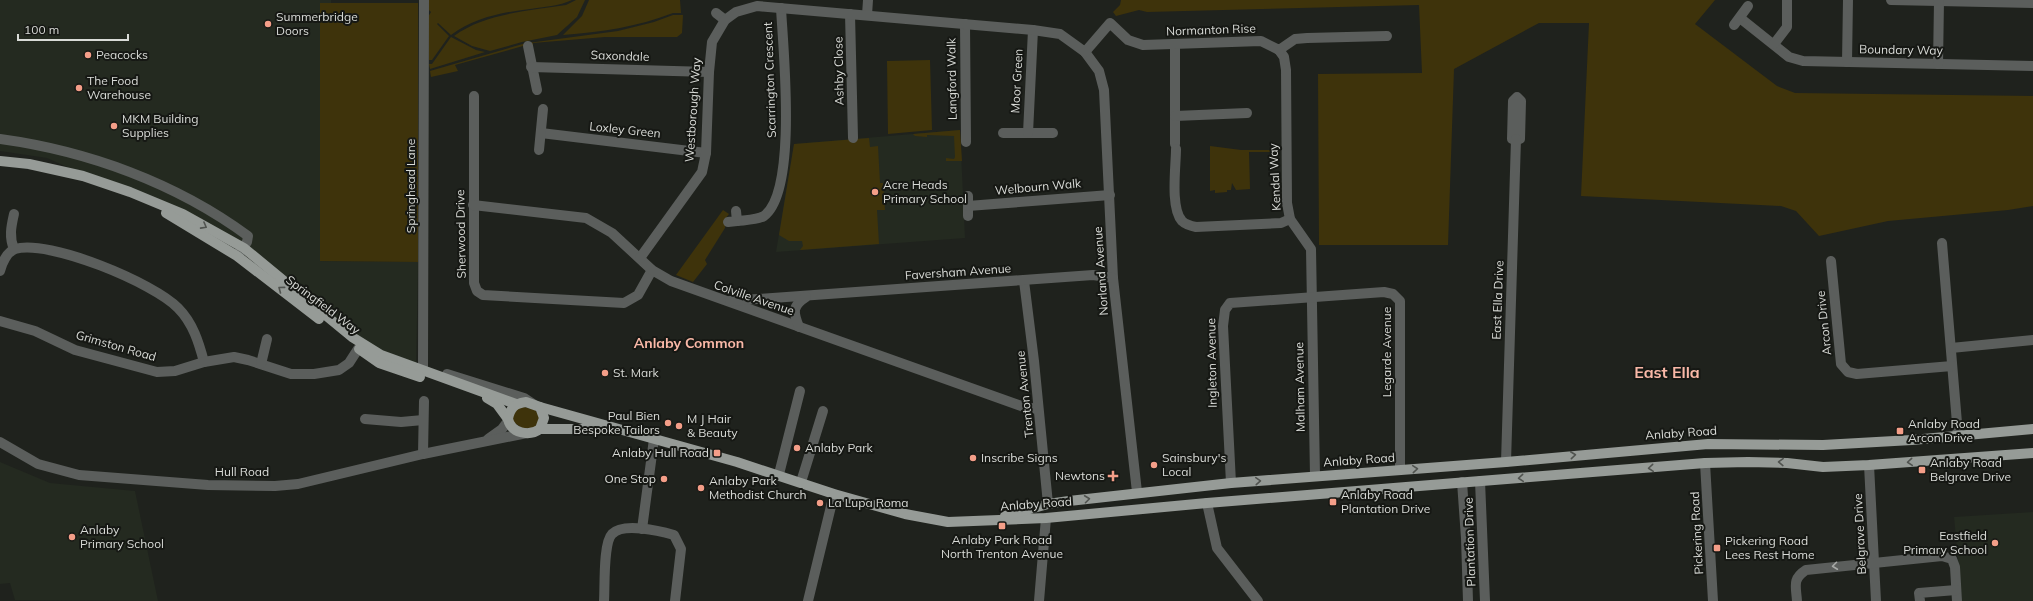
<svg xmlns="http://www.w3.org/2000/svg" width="2033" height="601" font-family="Mulish,sans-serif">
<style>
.built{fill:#242a20}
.green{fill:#3e330b}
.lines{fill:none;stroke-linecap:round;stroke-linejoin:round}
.minor{stroke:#5b5e5c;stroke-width:10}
.major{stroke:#969b97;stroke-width:10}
.oneway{stroke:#50534f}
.oneway2{stroke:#a7a9a6}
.poi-dot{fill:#f49e88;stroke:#161814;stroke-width:1.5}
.labels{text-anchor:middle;stroke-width:4;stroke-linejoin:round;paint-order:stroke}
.poi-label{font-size:12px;fill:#d9dbd7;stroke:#161814;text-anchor:start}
.street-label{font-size:12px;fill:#d9dbd7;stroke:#161814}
.quarter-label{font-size:14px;font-weight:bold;fill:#f9b8a7;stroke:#161814}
.district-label{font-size:16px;font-weight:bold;fill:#f9b8a7;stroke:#161814}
</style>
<rect width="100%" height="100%" fill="#1f221d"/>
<g class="built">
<polygon points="0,0 331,0 331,3 320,3 320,261 418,262 416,372 356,346 235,247 160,208 47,158 0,151"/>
<polygon points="960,130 965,238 776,252 794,144"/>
<polygon points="0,462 50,483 135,491 158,601 15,600 10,583 0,584"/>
<polygon points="2033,512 2033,601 1962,601 1954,517"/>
</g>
<g class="green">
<path d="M426 0H572C559 6 544 7 530 9 503 12 473 18 451 35L438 23 437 24 449 36 432 60H429L428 17 431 12 426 7Z"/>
<path d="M576 0H585L577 17 557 35 522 42 490 51 472 46 454 36C485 13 529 11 566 5Z"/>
<path d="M589 0H680L681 13H673C637 27 601 32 563 35L582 16Z"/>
<polygon points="1121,0 1715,0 1695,24 1777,86 1795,93 2033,96 2033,206 2008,210 1888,221 1819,236 1796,211 1781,206 1581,196 1589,23 1539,23 1454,69 1448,245 1319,245 1318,74 1422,73 1419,5 1147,12 1139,10 1116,16 1113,12 1120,5"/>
<polygon points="320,3 418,3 418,262 320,261"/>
<polygon points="673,15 683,15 682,33 677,37 605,37 533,43 533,48 528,43 618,31 654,22"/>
<polygon points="451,37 476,50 485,52 430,69 429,64 432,64"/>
<polygon points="526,43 523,48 523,46 455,65 458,71 431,77 430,71"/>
<polygon points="930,60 932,130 888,134 887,61"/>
<polygon points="960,130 962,161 946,161 946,158 954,159 955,157 954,136 927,135 927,137 915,136 913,134"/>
<polygon points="869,138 870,147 878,146 880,183 883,183 885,210 877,210 879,244 800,250 803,246 802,241 789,241 779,235 794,144"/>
<polygon points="1210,146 1241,150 1279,150 1279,152 1249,152 1250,189 1236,190 1232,183 1231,190 1227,190 1227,192 1215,193 1215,190 1210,191"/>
<polygon points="723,210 729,214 725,219 725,228 705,260 707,264 693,282 676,275"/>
<polygon points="524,407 535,410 542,419 536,427 525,430 512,421 513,412 518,408"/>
</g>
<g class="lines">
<g class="minor">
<polyline points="1891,0 2033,3"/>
<polyline points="716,13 725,20"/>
<polyline points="850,14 853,138"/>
<polyline points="867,15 868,0"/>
<polyline points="1740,18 1789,57 1803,61 2033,66"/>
<polyline points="965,24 966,142"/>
<polyline points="1734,25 1748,6"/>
<polyline points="1175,44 1175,144"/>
<polyline points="1774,44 1787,27 1787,0"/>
<polyline points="528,46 537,90"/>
<polyline points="1279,50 1284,57 1286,70 1287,203 1290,219 1311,249 1315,476"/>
<polyline points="1085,52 1099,71 1104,90 1113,278 1137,492"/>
<polyline points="1847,62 1848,0"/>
<polyline points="1938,64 1939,1"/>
<polyline points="531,67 709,72"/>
<polyline points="474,96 474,283 477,291 483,295 624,303 638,295 652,270"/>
<polygon points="1517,97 1521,101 1520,139 1512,139 1513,101"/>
<polyline points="1175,116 1247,113"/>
<polyline points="541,133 706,153"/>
<polyline points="1003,133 1053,133"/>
<polyline points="1028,133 1033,30"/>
<path d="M0 139C88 151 176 183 248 236L247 242 238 254"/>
<path d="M1176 149C1176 166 1170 208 1182 221 1186 225 1191 226 1196 227L1281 223 1290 219"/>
<polyline points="539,150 543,109"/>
<polyline points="968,196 968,216"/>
<polyline points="473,205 586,218 612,233 652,270 671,281 1024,407 1038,409"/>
<polyline points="968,206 1110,195"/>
<path d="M14 214C11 227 9 237 14 249"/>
<path d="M737 221C745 220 758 220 764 216 798 191 783 48 781 8"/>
<polyline points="728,222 737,221 736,211"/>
<polyline points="1942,243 1958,435"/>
<polyline points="640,258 702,172 706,153 709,72 712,42 725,20 736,12 757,6 1033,30 1060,34 1085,52 1110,23 1128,40 1143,45 1261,41 1279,50 1295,39 1307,38 1387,36"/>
<polyline points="1831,261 1841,364 1848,372 1857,374 1952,366"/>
<path d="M0 271C2 263 7 252 15 249 49 239 154 283 178 308 193 323 199 343 204 362"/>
<polyline points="1024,281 1034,361 1048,504"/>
<polyline points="730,301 1093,275 1113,278"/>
<polyline points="0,321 35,331 75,350 157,372 175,371 204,362 234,357 248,360 291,374 314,374 339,370 349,363 358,349"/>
<path d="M799 327C793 312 792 306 806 297"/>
<polyline points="1951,348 2033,340"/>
<polyline points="261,364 267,339"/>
<polyline points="423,371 424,0"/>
<polyline points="447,374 524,398 533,404"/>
<polyline points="365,419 401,422 423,420"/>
<polyline points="488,439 502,429 508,421"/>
<polyline points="0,442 38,464 79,475 208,485 275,486 298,484 423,454 527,433"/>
<polyline points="423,454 424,401"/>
<polyline points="1506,462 1516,139"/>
<polyline points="1705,463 1713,601"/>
<polyline points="1869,465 1876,601"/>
<polyline points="779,474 800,391"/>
<polyline points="1480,481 1485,601"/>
<polyline points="801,482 823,411"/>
<polyline points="1462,482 1466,538 1468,601"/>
<polyline points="1231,483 1223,326 1225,310 1230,303 1384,292 1393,294 1400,301 1400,470"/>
<polyline points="1207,503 1217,548 1258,601"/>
<polyline points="642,529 654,439"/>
<path d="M604 601C605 587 603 543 612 534 623 522 660 531 674 535L681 549 675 601"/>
<polyline points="808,601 834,494"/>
<polyline points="1039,601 1046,518"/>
<path d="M1797 601C1796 586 1792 579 1806 570L1942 556 1952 559 1955 567 1957 601"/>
<polyline points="1920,601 1919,593 1956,590"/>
</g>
<g class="major">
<polyline points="0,161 29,164 83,176 130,192 183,214 244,248 352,337 381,355 516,404"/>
<polyline points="166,213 237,256 319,319"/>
<polyline points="359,349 379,363 420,377"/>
<polyline points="487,398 497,404 508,419"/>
<path d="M526 402 540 407 544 418 540 429C529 437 511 433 508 419 510 408 515 403 526 402Z"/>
<polyline points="540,407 737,462 834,494 905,514 948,522 1046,518 1207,503 1705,463 1748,462 1787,463 1823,467 1869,465 2033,453"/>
<polyline points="540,429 607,429"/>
<polyline points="1005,516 1048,504 1069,501 1231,483 1506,462 1708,444 1823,445 1912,440 2033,429"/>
</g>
</g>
<defs><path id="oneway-chevron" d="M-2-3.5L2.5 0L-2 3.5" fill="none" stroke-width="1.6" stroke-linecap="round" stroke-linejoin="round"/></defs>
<g class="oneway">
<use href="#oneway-chevron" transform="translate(204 226) rotate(29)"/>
<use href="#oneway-chevron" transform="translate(281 289) rotate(-143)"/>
<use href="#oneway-chevron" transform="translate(1573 455) rotate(-6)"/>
<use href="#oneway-chevron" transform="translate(1781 462) rotate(-178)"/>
<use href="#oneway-chevron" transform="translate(1910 462) rotate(175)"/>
<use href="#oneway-chevron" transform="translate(1651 468) rotate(175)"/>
<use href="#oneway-chevron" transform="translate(1415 469) rotate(-5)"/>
<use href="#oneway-chevron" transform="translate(1521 478) rotate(175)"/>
<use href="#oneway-chevron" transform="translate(1258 481) rotate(-4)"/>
<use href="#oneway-chevron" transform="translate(1087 499) rotate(-7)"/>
</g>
<use class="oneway2" href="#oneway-chevron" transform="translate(1835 566) rotate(173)"/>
<g class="poi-dot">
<circle cx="268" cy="24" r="4"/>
<circle cx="88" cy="55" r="4"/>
<circle cx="79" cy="88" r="4"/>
<circle cx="114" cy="126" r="4"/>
<circle cx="875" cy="192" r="4"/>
<circle cx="605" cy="373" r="4"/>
<circle cx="668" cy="423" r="4"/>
<circle cx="679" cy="426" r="4"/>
<rect x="1896" y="427" width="8" height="8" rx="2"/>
<circle cx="797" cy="448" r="4"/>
<rect x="713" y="449" width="8" height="8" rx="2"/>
<circle cx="973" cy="458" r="4"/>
<circle cx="1154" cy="465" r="4"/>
<rect x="1918" y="466" width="8" height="8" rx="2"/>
<path d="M1111 470h4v4h4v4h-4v4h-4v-4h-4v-4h4z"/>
<circle cx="664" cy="479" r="4"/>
<circle cx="701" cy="488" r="4"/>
<rect x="1329" y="498" width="8" height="8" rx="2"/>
<circle cx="820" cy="503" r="4"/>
<rect x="998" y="522" width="8" height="8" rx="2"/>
<circle cx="72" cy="537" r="4"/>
<circle cx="1995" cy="543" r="4"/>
<rect x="1713" y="544" width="8" height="8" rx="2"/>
</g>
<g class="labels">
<g class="poi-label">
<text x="276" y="21">Summerbridge<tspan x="276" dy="14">Doors</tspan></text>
<text x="96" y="59">Peacocks</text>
<text x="87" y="85">The Food<tspan x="87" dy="14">Warehouse</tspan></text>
<text x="122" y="123">MKM Building<tspan x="122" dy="14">Supplies</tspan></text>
<text x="883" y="189">Acre Heads<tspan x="883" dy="14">Primary School</tspan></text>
<text x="613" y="377">St. Mark</text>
<text x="660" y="420" text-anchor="end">Paul Bien<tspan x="660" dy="14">Bespoke Tailors</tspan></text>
<text x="687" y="423">M J Hair<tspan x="687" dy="14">&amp; Beauty</tspan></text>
<text x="1908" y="428">Anlaby Road<tspan x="1908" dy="14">Arcon Drive</tspan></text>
<text x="805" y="452">Anlaby Park</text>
<text x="709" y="457" text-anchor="end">Anlaby Hull Road</text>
<text x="981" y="462">Inscribe Signs</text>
<text x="1162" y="462">Sainsbury's<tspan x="1162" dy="14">Local</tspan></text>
<text x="1930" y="467">Anlaby Road<tspan x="1930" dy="14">Belgrave Drive</tspan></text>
<text x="1105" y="480" text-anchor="end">Newtons</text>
<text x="656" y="483" text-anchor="end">One Stop</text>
<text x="709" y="485">Anlaby Park<tspan x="709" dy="14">Methodist Church</tspan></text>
<text x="1341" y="499">Anlaby Road<tspan x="1341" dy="14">Plantation Drive</tspan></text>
<text x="828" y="507">La Lupa Roma</text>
<text x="80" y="534">Anlaby<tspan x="80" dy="14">Primary School</tspan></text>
<text x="1987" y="540" text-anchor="end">Eastfield<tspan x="1987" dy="14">Primary School</tspan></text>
<text x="1002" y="544" text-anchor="middle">Anlaby Park Road<tspan x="1002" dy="14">North Trenton Avenue</tspan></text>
<text x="1725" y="545">Pickering Road<tspan x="1725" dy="14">Lees Rest Home</tspan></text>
</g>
<g class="street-label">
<text transform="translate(1211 30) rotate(-2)" y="4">Normanton Rise</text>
<text transform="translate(1901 50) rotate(1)" y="4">Boundary Way</text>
<text transform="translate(620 56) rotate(2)" y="4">Saxondale</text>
<text transform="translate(839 71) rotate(-91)" y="4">Ashby Close</text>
<text transform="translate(952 79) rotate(-91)" y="4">Langford Walk</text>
<text transform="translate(770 80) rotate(-92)" y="4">Scarrington Crescent</text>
<text transform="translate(1017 81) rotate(-87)" y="4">Moor Green</text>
<text transform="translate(693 110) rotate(-86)" y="4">Westborough Way</text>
<text transform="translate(625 130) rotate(6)" y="4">Loxley Green</text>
<text transform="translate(1275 177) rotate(-93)" y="4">Kendal Way</text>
<text transform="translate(411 186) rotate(-90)" y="4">Springhead Lane</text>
<text transform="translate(1038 187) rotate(-5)" y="4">Welbourn Walk</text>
<text transform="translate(461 234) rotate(-91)" y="4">Sherwood Drive</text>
<text transform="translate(1101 271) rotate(-94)" y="4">Norland Avenue</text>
<text transform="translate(958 272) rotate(-4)" y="4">Faversham Avenue</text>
<text transform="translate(754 298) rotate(19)" y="4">Colville Avenue</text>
<text transform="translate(1498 300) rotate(-88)" y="4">East Ella Drive</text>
<text transform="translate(323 305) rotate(37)" y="4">Springfield Way</text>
<text transform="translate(1824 323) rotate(-96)" y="4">Arcon Drive</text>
<text transform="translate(116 346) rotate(16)" y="4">Grimston Road</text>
<text transform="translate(1387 352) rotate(-90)" y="4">Legarde Avenue</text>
<text transform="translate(1212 363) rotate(-91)" y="4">Ingleton Avenue</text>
<text transform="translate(1300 387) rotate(-91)" y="4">Malham Avenue</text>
<text transform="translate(1025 394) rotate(-96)" y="4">Trenton Avenue</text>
<text transform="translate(1681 433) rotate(-4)" y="4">Anlaby Road</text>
<text transform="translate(1359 460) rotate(-4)" y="4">Anlaby Road</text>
<text x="242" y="476">Hull Road</text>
<text transform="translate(1036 504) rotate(-4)" y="4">Anlaby Road</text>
<text transform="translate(1697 533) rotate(-93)" y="4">Pickering Road</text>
<text transform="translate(1860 534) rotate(-93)" y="4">Belgrave Drive</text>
<text transform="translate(1470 542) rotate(-92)" y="4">Plantation Drive</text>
</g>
<g class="quarter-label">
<text x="689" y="348">Anlaby Common</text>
</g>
<g class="district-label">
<text x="1667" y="378">East Ella</text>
</g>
</g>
<path d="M18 34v6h110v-6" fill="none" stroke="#d9dbd7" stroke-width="2"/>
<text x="24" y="34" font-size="12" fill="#d9dbd7" stroke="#161814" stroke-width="3" paint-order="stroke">100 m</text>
</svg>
